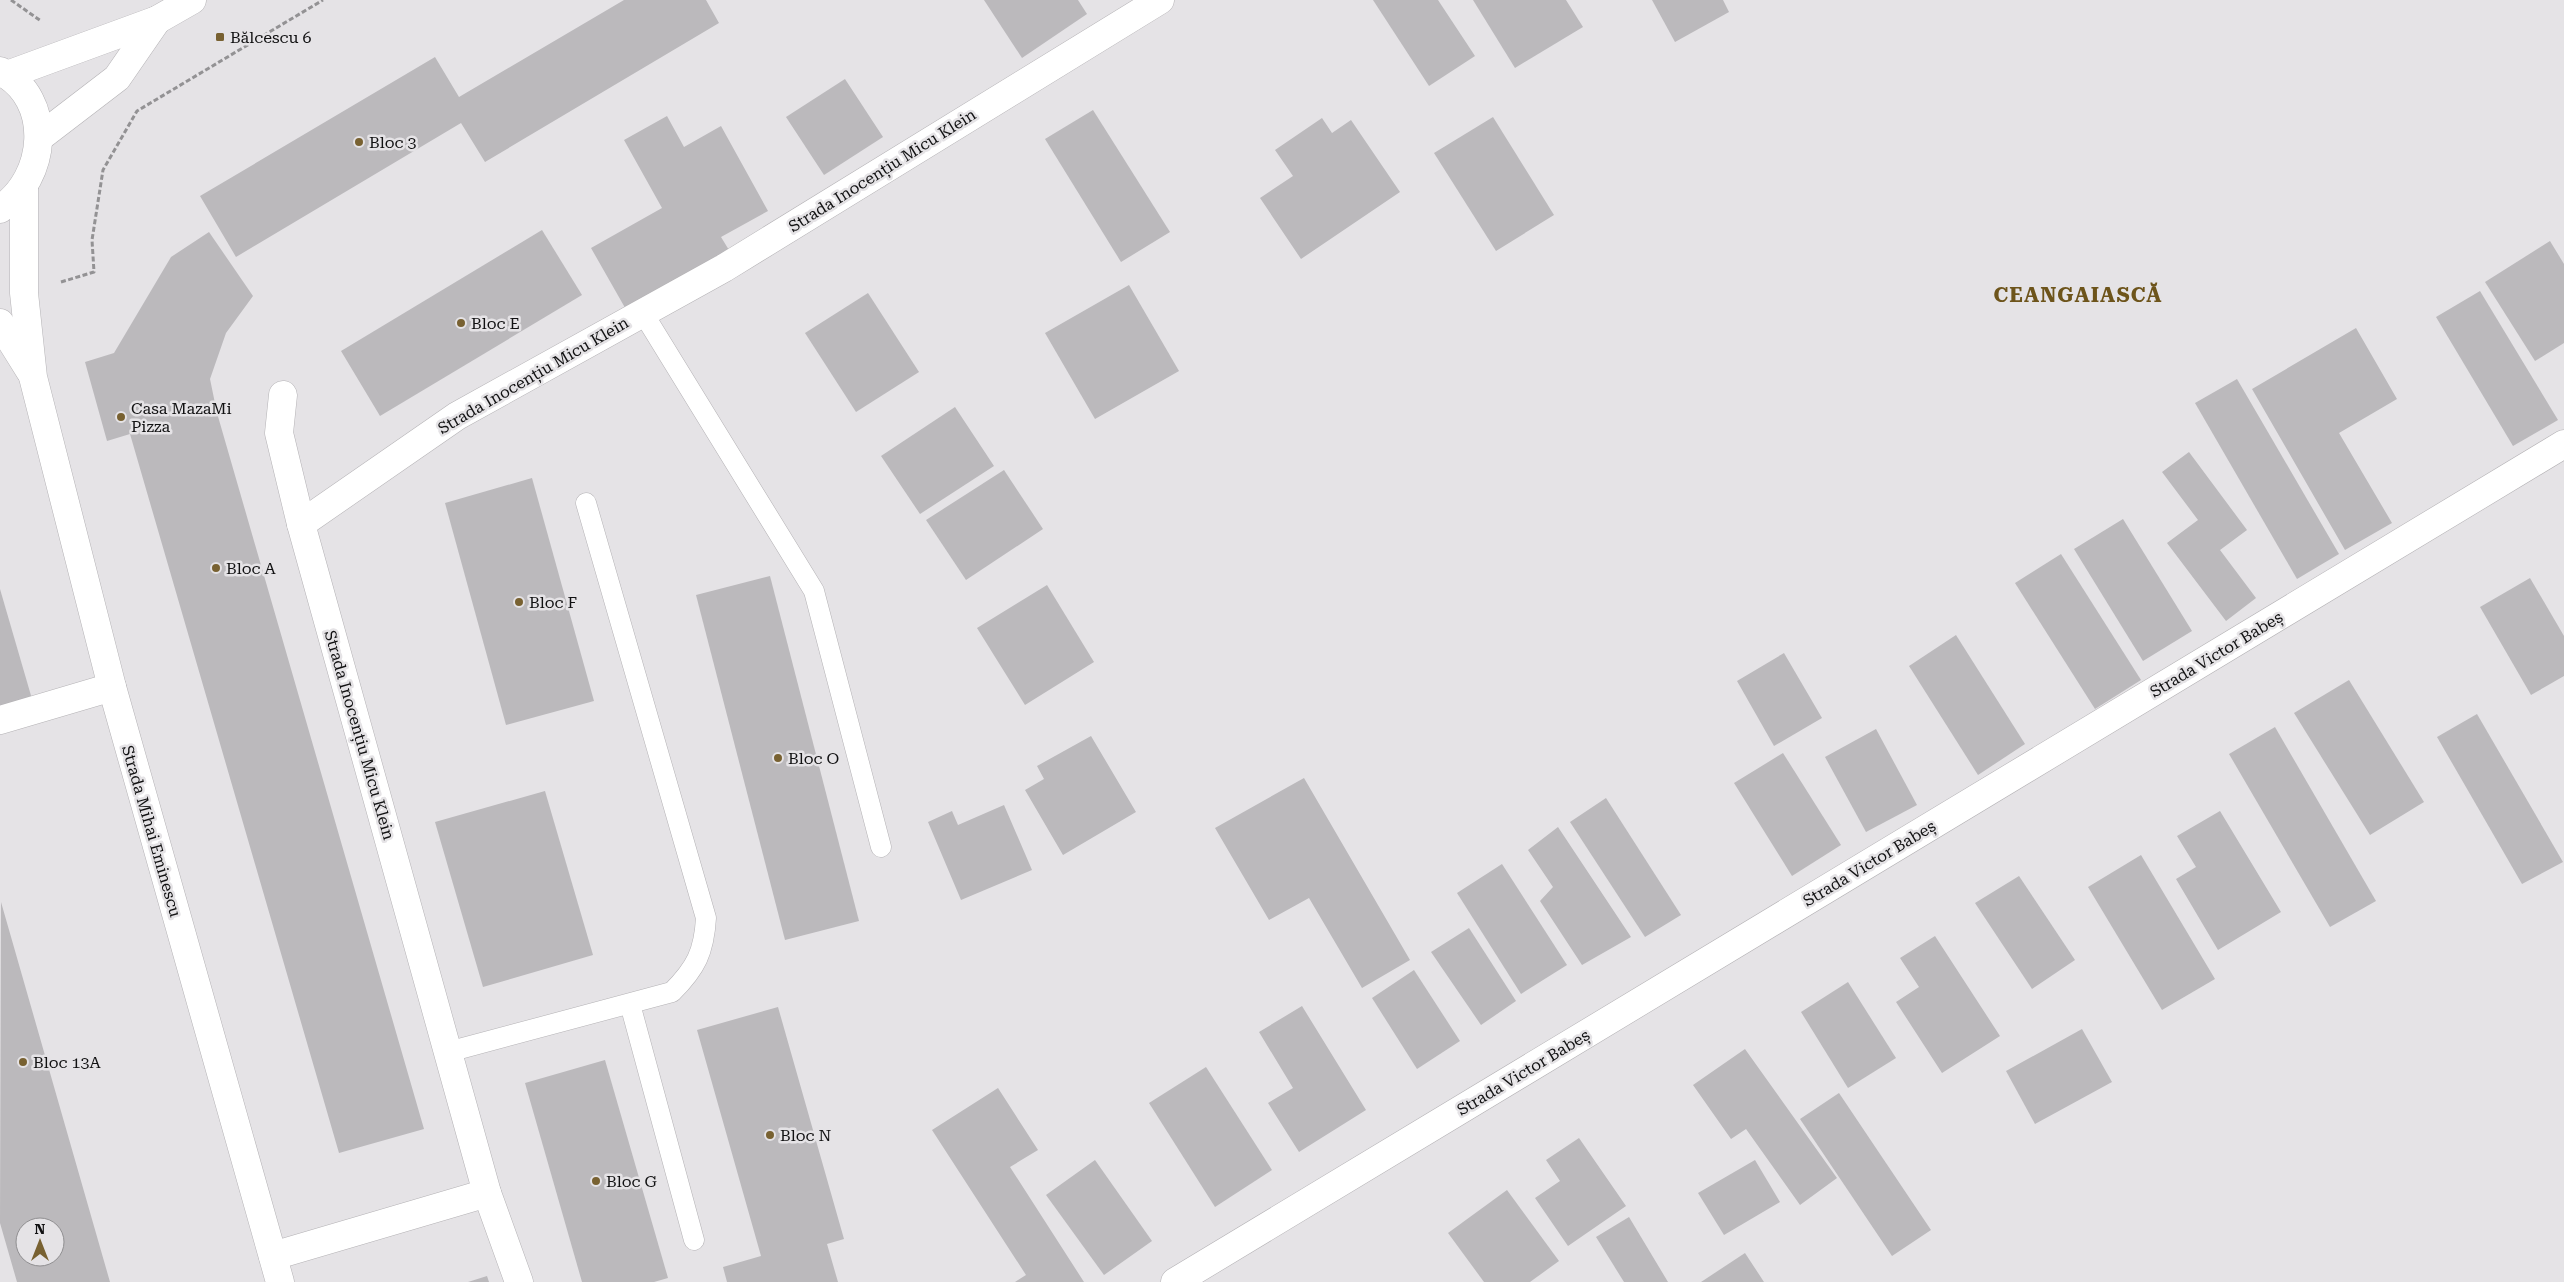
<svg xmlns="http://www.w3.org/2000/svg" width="2564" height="1282" font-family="'Roboto Serif',serif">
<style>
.building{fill:#bbb9bc;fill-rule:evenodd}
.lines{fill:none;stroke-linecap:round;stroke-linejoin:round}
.service-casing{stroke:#b4b2b5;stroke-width:21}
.minor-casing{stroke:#b4b2b5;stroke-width:29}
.tertiary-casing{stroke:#b4b2b5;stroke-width:29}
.secondary-casing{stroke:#b4b2b5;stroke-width:29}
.path{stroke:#939294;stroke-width:3;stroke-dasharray:5 2.5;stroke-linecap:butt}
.service{stroke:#fff;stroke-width:20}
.minor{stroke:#fff;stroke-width:28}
.tertiary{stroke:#fff;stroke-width:28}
.secondary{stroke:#fff;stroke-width:28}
.poi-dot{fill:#786131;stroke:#e5e3e6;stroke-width:2}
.labels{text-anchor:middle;stroke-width:5;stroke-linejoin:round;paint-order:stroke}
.poi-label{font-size:16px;fill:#111112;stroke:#e5e3e6;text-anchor:start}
.street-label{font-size:16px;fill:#111112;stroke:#e5e3e6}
.district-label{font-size:21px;font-weight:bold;letter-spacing:1px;fill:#6d541b;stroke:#e5e3e6}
</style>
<rect width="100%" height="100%" fill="#e5e3e6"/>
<g class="building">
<polygon points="624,0 706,0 719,23 485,162 461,123 236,257 200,196 435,57 459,97"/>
<polygon points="984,0 1078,0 1087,14 1022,58"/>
<polygon points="1373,0 1438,0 1475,56 1429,86"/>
<polygon points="1473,0 1566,0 1583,27 1515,68"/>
<polygon points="1652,0 1723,0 1729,12 1675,42"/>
<polygon points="845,79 883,137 824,175 786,117"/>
<polygon points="1093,110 1170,232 1121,262 1045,139"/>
<polygon points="667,116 684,147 721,126 768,211 721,237 732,255 628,313 591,248 662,208 624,140"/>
<polygon points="1493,117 1554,215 1496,251 1434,153"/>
<polygon points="1322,118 1332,133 1351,120 1400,192 1301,259 1260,198 1293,176 1275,150"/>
<polygon points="542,230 582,295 380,416 341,351"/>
<polygon points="209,232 253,296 226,333 210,379 217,413 424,1129 339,1153 130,434 107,441 85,362 114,353 171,257"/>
<polygon points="2550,241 2564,264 2564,343 2535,361 2485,282"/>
<polygon points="1129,285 1179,371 1095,419 1045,333"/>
<polygon points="2480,291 2558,420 2513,446 2436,317"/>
<polygon points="868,293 919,372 856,412 805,333"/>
<polygon points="2356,328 2397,399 2339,433 2392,523 2345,550 2252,389"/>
<polygon points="2237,379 2339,554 2297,579 2195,403"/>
<polygon points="955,407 994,466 920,514 881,456"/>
<polygon points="2189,452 2247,530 2220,550 2256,598 2226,621 2167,543 2198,520 2162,472"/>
<polygon points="1004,470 1043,529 966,580 926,520"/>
<polygon points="532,478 594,701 506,725 445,503"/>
<polygon points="2123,519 2192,631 2143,661 2074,549"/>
<polygon points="2061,554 2141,680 2095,709 2015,583"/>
<polygon points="770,576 859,921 785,940 696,595"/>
<polygon points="2530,578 2564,636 2564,676 2531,695 2480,607"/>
<polygon points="1047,585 1094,662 1025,705 977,628"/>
<polygon points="0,589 32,699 0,709"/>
<polygon points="1956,635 2025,744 1978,775 1909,666"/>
<polygon points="1784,653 1822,718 1774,746 1737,681"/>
<polygon points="2349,680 2424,802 2370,835 2294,713"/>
<polygon points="2477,714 2563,862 2522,884 2437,737"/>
<polygon points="2275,727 2376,901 2330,927 2229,754"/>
<polygon points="1876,729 1917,805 1866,832 1825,757"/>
<polygon points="1091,736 1136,812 1063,855 1025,790 1044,779 1037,766"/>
<polygon points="1783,753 1841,845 1792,876 1734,783"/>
<polygon points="1304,778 1410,960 1362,988 1309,898 1269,920 1215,828"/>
<polygon points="545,791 593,955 483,987 435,822"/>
<polygon points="1606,798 1681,915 1645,937 1570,822"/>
<polygon points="1004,805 1032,870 961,900 928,822 952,811 958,825"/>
<polygon points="2220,811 2281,912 2218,950 2176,879 2196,867 2177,836"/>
<polygon points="1558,827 1631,937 1582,965 1540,901 1553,887 1528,850"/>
<polygon points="2141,855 2215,979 2162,1010 2088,887"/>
<polygon points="1502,864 1567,965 1521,994 1457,893"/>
<polygon points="2019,876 2075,960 2032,989 1975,903"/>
<path d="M1 902 110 1282H17L0 1223ZM25 1227H55V1257H25Z"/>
<polygon points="1469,928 1516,1001 1481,1025 1431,952"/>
<polygon points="1935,936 2000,1036 1942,1073 1896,1002 1919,987 1900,958"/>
<polygon points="1414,970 1460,1041 1417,1069 1372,998"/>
<polygon points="1848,982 1896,1058 1848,1088 1801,1012"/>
<polygon points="1302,1006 1366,1110 1299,1152 1268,1103 1293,1088 1259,1032"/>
<polygon points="778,1007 844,1239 827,1244 838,1282 727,1282 723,1267 761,1256 697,1030"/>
<polygon points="2082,1029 2112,1082 2035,1124 2006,1071"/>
<polygon points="1745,1049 1837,1178 1800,1205 1746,1129 1731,1139 1693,1085"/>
<polygon points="605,1060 668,1278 654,1282 582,1282 525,1083"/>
<polygon points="1206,1067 1272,1170 1215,1207 1149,1103"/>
<polygon points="998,1088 1038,1150 1010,1167 1084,1282 1015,1282 1026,1275 932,1130"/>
<polygon points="1839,1093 1931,1230 1892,1256 1800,1119"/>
<polygon points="1579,1138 1626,1206 1568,1246 1535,1198 1560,1181 1546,1160"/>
<polygon points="1095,1160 1152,1241 1104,1275 1046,1195"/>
<polygon points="1755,1160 1780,1202 1724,1235 1698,1193"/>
<polygon points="1507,1190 1559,1261 1530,1282 1484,1282 1448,1233"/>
<polygon points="1629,1217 1668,1282 1624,1282 1596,1237"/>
<polygon points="1745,1253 1764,1282 1701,1282"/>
<polygon points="487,1276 489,1282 468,1282"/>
</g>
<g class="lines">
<defs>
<g id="service">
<polyline points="643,313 814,591 881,847"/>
<polyline points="630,1004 694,1240"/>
<path d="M448 1052 672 992C696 968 704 952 706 918L586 503"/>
</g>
<g id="minor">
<polyline points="283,395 279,433 301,524 487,1193 519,1282"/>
<polyline points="301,524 457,416 724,268 1160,0"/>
<polyline points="0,720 112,687"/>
<polyline points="273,1256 487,1193"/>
<polyline points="1175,1282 2564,444"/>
</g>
<g id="tertiary">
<polyline points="24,187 24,293 33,377 112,687 280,1282"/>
<polyline points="0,323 30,371"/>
</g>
<g id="secondary">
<path d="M0 71C55 99 47 179 0 209"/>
<polyline points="7,75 157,20 192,0"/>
<polyline points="40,137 117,78 157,20"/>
</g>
</defs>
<use href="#service" class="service-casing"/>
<use href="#minor" class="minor-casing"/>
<use href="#tertiary" class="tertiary-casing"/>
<use href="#secondary" class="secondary-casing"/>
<g class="path">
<polyline points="11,0 41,21"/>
<polyline points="61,282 94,272 92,240 103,170 137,111 323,0"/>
</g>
<use href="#service" class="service"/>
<use href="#minor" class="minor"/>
<use href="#tertiary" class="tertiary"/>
<use href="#secondary" class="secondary"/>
</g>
<g class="poi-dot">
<rect x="215" y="32" width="10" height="10" rx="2.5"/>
<circle cx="359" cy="142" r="5"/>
<circle cx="461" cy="323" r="5"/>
<circle cx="121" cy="417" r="5"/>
<circle cx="216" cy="568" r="5"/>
<circle cx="519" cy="602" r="5"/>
<circle cx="778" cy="758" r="5"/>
<circle cx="23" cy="1062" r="5"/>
<circle cx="770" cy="1135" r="5"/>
<circle cx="596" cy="1181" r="5"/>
</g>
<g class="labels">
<g class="poi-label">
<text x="230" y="43">Bălcescu 6</text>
<text x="369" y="148">Bloc 3</text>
<text x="471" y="329">Bloc E</text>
<text x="131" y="414">Casa MazaMi<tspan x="131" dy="18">Pizza</tspan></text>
<text x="226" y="574">Bloc A</text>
<text x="529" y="608">Bloc F</text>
<text x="788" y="764">Bloc O</text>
<text x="33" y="1068">Bloc 13A</text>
<text x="780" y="1141">Bloc N</text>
<text x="606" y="1187">Bloc G</text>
</g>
<g class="street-label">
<text transform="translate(882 170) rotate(-32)" y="6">Strada Inocențiu Micu Klein</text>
<text transform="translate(533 375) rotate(-30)" y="6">Strada Inocențiu Micu Klein</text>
<text transform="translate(2216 654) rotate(-31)" y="6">Strada Victor Babeș</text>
<text transform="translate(360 735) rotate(74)" y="6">Strada Inocențiu Micu Klein</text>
<text transform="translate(152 831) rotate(74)" y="6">Strada Mihai Eminescu</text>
<text transform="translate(1869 863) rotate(-31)" y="6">Strada Victor Babeș</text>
<text transform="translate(1523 1072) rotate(-31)" y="6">Strada Victor Babeș</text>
</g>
<g class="district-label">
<text x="2078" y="302">CEANGAIASCĂ</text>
</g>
</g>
<g transform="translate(40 1242)"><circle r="24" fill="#e5e3e6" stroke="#908f91"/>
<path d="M0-4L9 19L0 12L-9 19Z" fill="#786131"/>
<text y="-8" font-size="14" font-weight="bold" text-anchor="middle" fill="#111112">N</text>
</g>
</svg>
